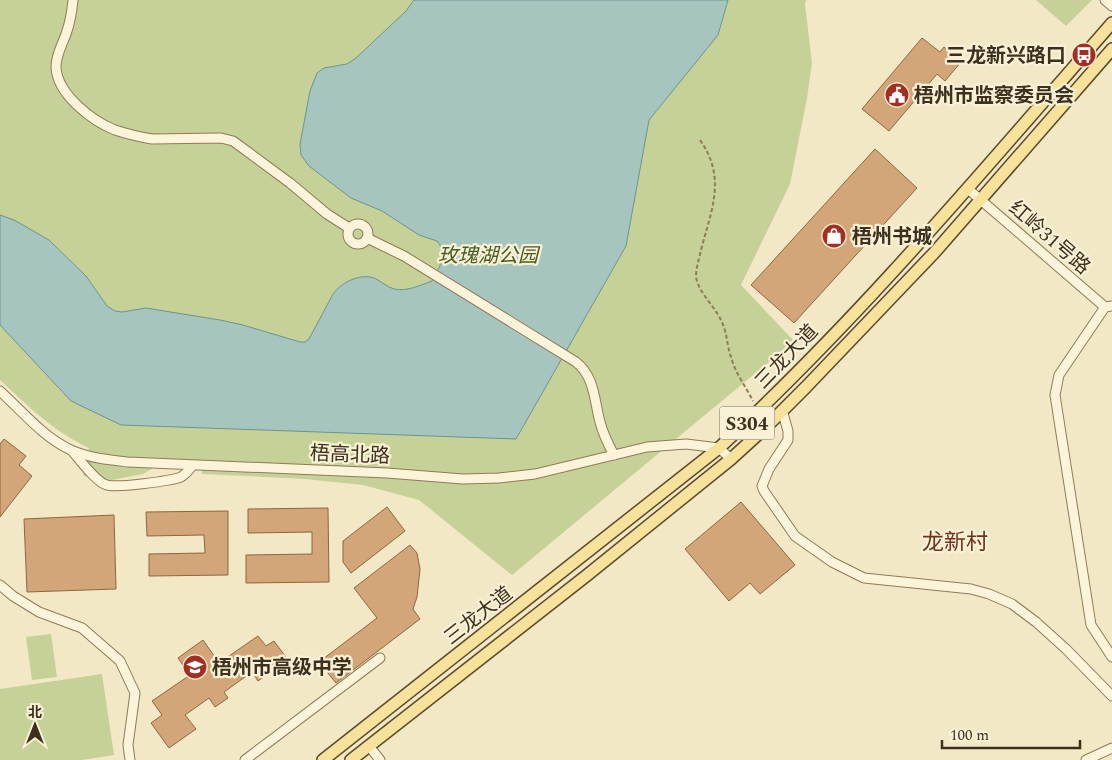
<svg xmlns="http://www.w3.org/2000/svg" width="1112" height="760" font-family="Spectral,'Noto Sans SC',serif">
<style>
.green{fill:#c6d198}
.water{fill:#a7c5bf;stroke:#6d948e}
.building{fill:#d3a679;stroke:#90653d}
.lines{fill:none;stroke-linecap:round;stroke-linejoin:round}
.minor-casing{stroke:#8f7a59;stroke-width:11}
.major-casing{stroke:#5c482e;stroke-width:14}
.path{stroke:#8f7a59;stroke-width:2;stroke-dasharray:4 2.5;stroke-linecap:butt}
.minor{stroke:#fbf4da;stroke-width:9}
.major{stroke:#f7e29b;stroke-width:11}
.labels{text-anchor:middle;stroke-width:4.5;stroke-linejoin:round;paint-order:stroke}
.shield{fill:#f8f1d6;stroke:#766a55;stroke-width:1}
.shield-label{font-size:19px;font-weight:bold;fill:#3e301e}
.poi-label{font-size:20px;font-weight:bold;fill:#3e301e;stroke:#f8f1d6;text-anchor:start}
.street-label{font-size:20px;fill:#3e301e;stroke:#f8f1d6}
.park-label{font-size:20px;font-style:italic;fill:#495c23;stroke:#f8f1d6}
.quarter-label{font-size:22px;fill:#6e331a;stroke:#f8f1d6}
</style>
<rect width="100%" height="100%" fill="#f2e8c5"/>
<g class="green">
<path d="M0 0H806L805 4 812 63 807 98 790 184 741 285 794 341 512 575 419 500 363 485 305 479 202 474V462L165 461 143 474 112 480 83 476 89 448C53 431 29 407 0 380Z"/>
<polygon points="1036,0 1092,0 1066,26"/>
<polygon points="51,634 57,677 32,680 26,637"/>
<polygon points="102,674 114,755 82,760 0,760 0,689"/>
</g>
<path class="water" d="M414 0H728L718 35 649 120 626 246 516 439 121 425 71 401 0 325V215L14 220 49 240 86 276 107 306 115 311 122 312 146 308 220 320 243 325 300 342H305L309 339 333 294C341 283 359 273 374 278 381 281 387 287 394 289 406 292 421 285 432 281L440 266 442 252 440 245 437 241 419 235 382 211 351 198 309 166 301 155 300 144 310 91 317 73 324 68 347 64 356 58 406 11Z"/>
<g class="building">
<polygon points="922,38 940,52 944,47 961,62 945,81 937,74 889,131 862,109"/>
<polygon points="875,149 917,188 794,323 751,285"/>
<polygon points="4,439 26,456 19,465 32,476 0,517 0,444"/>
<polygon points="741,502 795,565 760,594 750,583 729,601 685,549"/>
<polygon points="387,507 405,531 351,573 343,562 343,541"/>
<polygon points="328,508 329,582 246,583 246,555 312,554 312,532 248,533 248,509"/>
<polygon points="228,511 228,575 149,576 149,554 205,553 204,535 147,536 146,512"/>
<polygon points="114,515 116,589 27,592 24,519"/>
<polygon points="410,545 417,553 420,569 417,597 413,609 420,619 336,683 319,662 377,618 354,588"/>
<polygon points="258,636 266,646 274,641 288,660 258,681 252,672 224,692 228,698 215,707 209,698 185,715 196,729 169,748 151,723 162,715 152,701 190,675 178,658 203,640 219,663"/>
</g>
<g class="lines">
<defs>
<g id="minor">
<path d="M73 0C72 11 70 23 66 34 62 45 56 55 56 67 57 94 92 121 115 130 127 134 140 137 152 139L221 138 233 141 290 183 327 214 349 228"/>
<polyline points="1105,0 1112,6"/>
<polyline points="968,189 1105,307 1112,306"/>
<circle cx="358" cy="234" r="10"/>
<path d="M367 238 404 256 576 362C595 377 594 400 600 422 603 434 608 444 614 455"/>
<polyline points="1105,307 1059,375 1055,395 1091,625 1112,657"/>
<path d="M0 391C22 411 43 437 71 450 89 458 109 460 128 462L387 473 463 479 499 478 535 474 647 447 686 444 719 448 731 459"/>
<polyline points="782,410 788,431 788,440 769,469 762,486 764,491 795,536 832,562 864,578 971,589 989,594 1012,604 1036,622 1066,649 1112,696"/>
<path d="M73 452C80 460 97 483 107 485 117 488 171 481 181 477 186 474 189 470 192 466"/>
<polyline points="0,585 13,596 39,612 82,628 120,661 135,693 128,745 130,760"/>
<polyline points="369,746 380,760"/>
<polyline points="245,760 380,658"/>
<polyline points="1086,760 1112,748"/>
</g>
<g id="major">
<path d="M323 760 719 448C861 317 985 168 1112 23"/>
<polyline points="351,760 586,576 731,459 765,428 806,387 934,253 1112,49"/>
</g>
</defs>
<use href="#minor" class="minor-casing"/>
<use href="#major" class="major-casing"/>
<path class="path" d="M700 140C727 178 711 211 701 250 699 259 696 268 696 277 698 290 710 302 717 313 729 332 725 341 732 360 736 374 746 387 753 401"/>
<use href="#minor" class="minor"/>
<use href="#major" class="major"/>
</g>
<defs>
<symbol id="bus-disc" viewBox="-11 -11 22 22"><circle r="9.5" fill="#a32e24" stroke="#f8f1d6"/><path d="M-5-6H5V4H4V6H2V4H-2V6H-4V4H-5ZM-3.5-4V0h7V-4ZM-3.5 1.2v1.5H-2V1.2ZM2 1.2v1.5H3.5V1.2Z" fill="#fff"/></symbol>
<symbol id="civic-disc" viewBox="-11 -11 22 22"><circle r="9.5" fill="#a32e24" stroke="#f8f1d6"/><path d="M-.6-6.5H3V-4.5H.6V-3L4-1V1h2V6H-6V1h2V-1L-.6-3ZM-1.2 2.5V6h2.4V2.5Z" fill="#fff"/></symbol>
<symbol id="shop-disc" viewBox="-11 -11 22 22"><circle r="9.5" fill="#a32e24" stroke="#f8f1d6"/><path d="M-5-2.5h2.3a2.7 3.5 0 0 1 5.4 0H5L5.5 6h-11ZM-1.5-2.5h3a1.5 2.3 0 0 0-3 0Z" fill="#fff"/></symbol>
<symbol id="school-disc" viewBox="-11 -11 22 22"><circle r="9.5" fill="#a32e24" stroke="#f8f1d6"/><path d="M0-5L7-2L0 1L-7-2ZM-4 1L0 2.5L4 1V4Q0 6-4 4Z" fill="#fff"/></symbol>
</defs>
<g fill-rule="evenodd">
<use href="#bus-disc" x="1070" y="41" width="28" height="28"/>
<use href="#civic-disc" x="883" y="81" width="28" height="28"/>
<use href="#shop-disc" x="820" y="222" width="28" height="28"/>
<use href="#school-disc" x="181" y="653" width="28" height="28"/>
</g>
<g class="labels">
<rect class="shield" x="719.5" y="406.5" width="55" height="33" rx="4"/>
<g class="shield-label">
<text x="747" y="430">S304</text>
</g>
<g class="poi-label">
<text x="1066" y="62" text-anchor="end">三龙新兴路口</text>
<text x="914" y="102">梧州市监察委员会</text>
<text x="852" y="243">梧州书城</text>
<text x="212" y="674">梧州市高级中学</text>
</g>
<g class="street-label">
<text transform="translate(1050 237) rotate(41)" y="7">红岭31号路</text>
<text transform="translate(786 356) rotate(-46)" y="7">三龙大道</text>
<text transform="translate(350 454) rotate(2)" y="7">梧高北路</text>
<text transform="translate(478 615) rotate(-38)" y="7">三龙大道</text>
</g>
<g class="park-label">
<text x="488" y="262">玫瑰湖公园</text>
</g>
<g class="quarter-label">
<text x="955" y="549">龙新村</text>
</g>
</g>
<g transform="translate(35 725)" stroke="#f8f1d6" stroke-width="4" paint-order="stroke">
<path d="M0-4L9 19L0 12L-9 19Z" fill="#3e301e"/>
<text y="-8" font-size="14" font-weight="bold" text-anchor="middle" fill="#3e301e">北</text>
</g>
<path d="M942 740v8h138v-8" fill="none" stroke="#3e301e" stroke-width="2.5"/>
<text x="950" y="740" font-size="15" fill="#3e301e" stroke="#f8f1d6" stroke-width="4" paint-order="stroke">100 m</text>
</svg>
